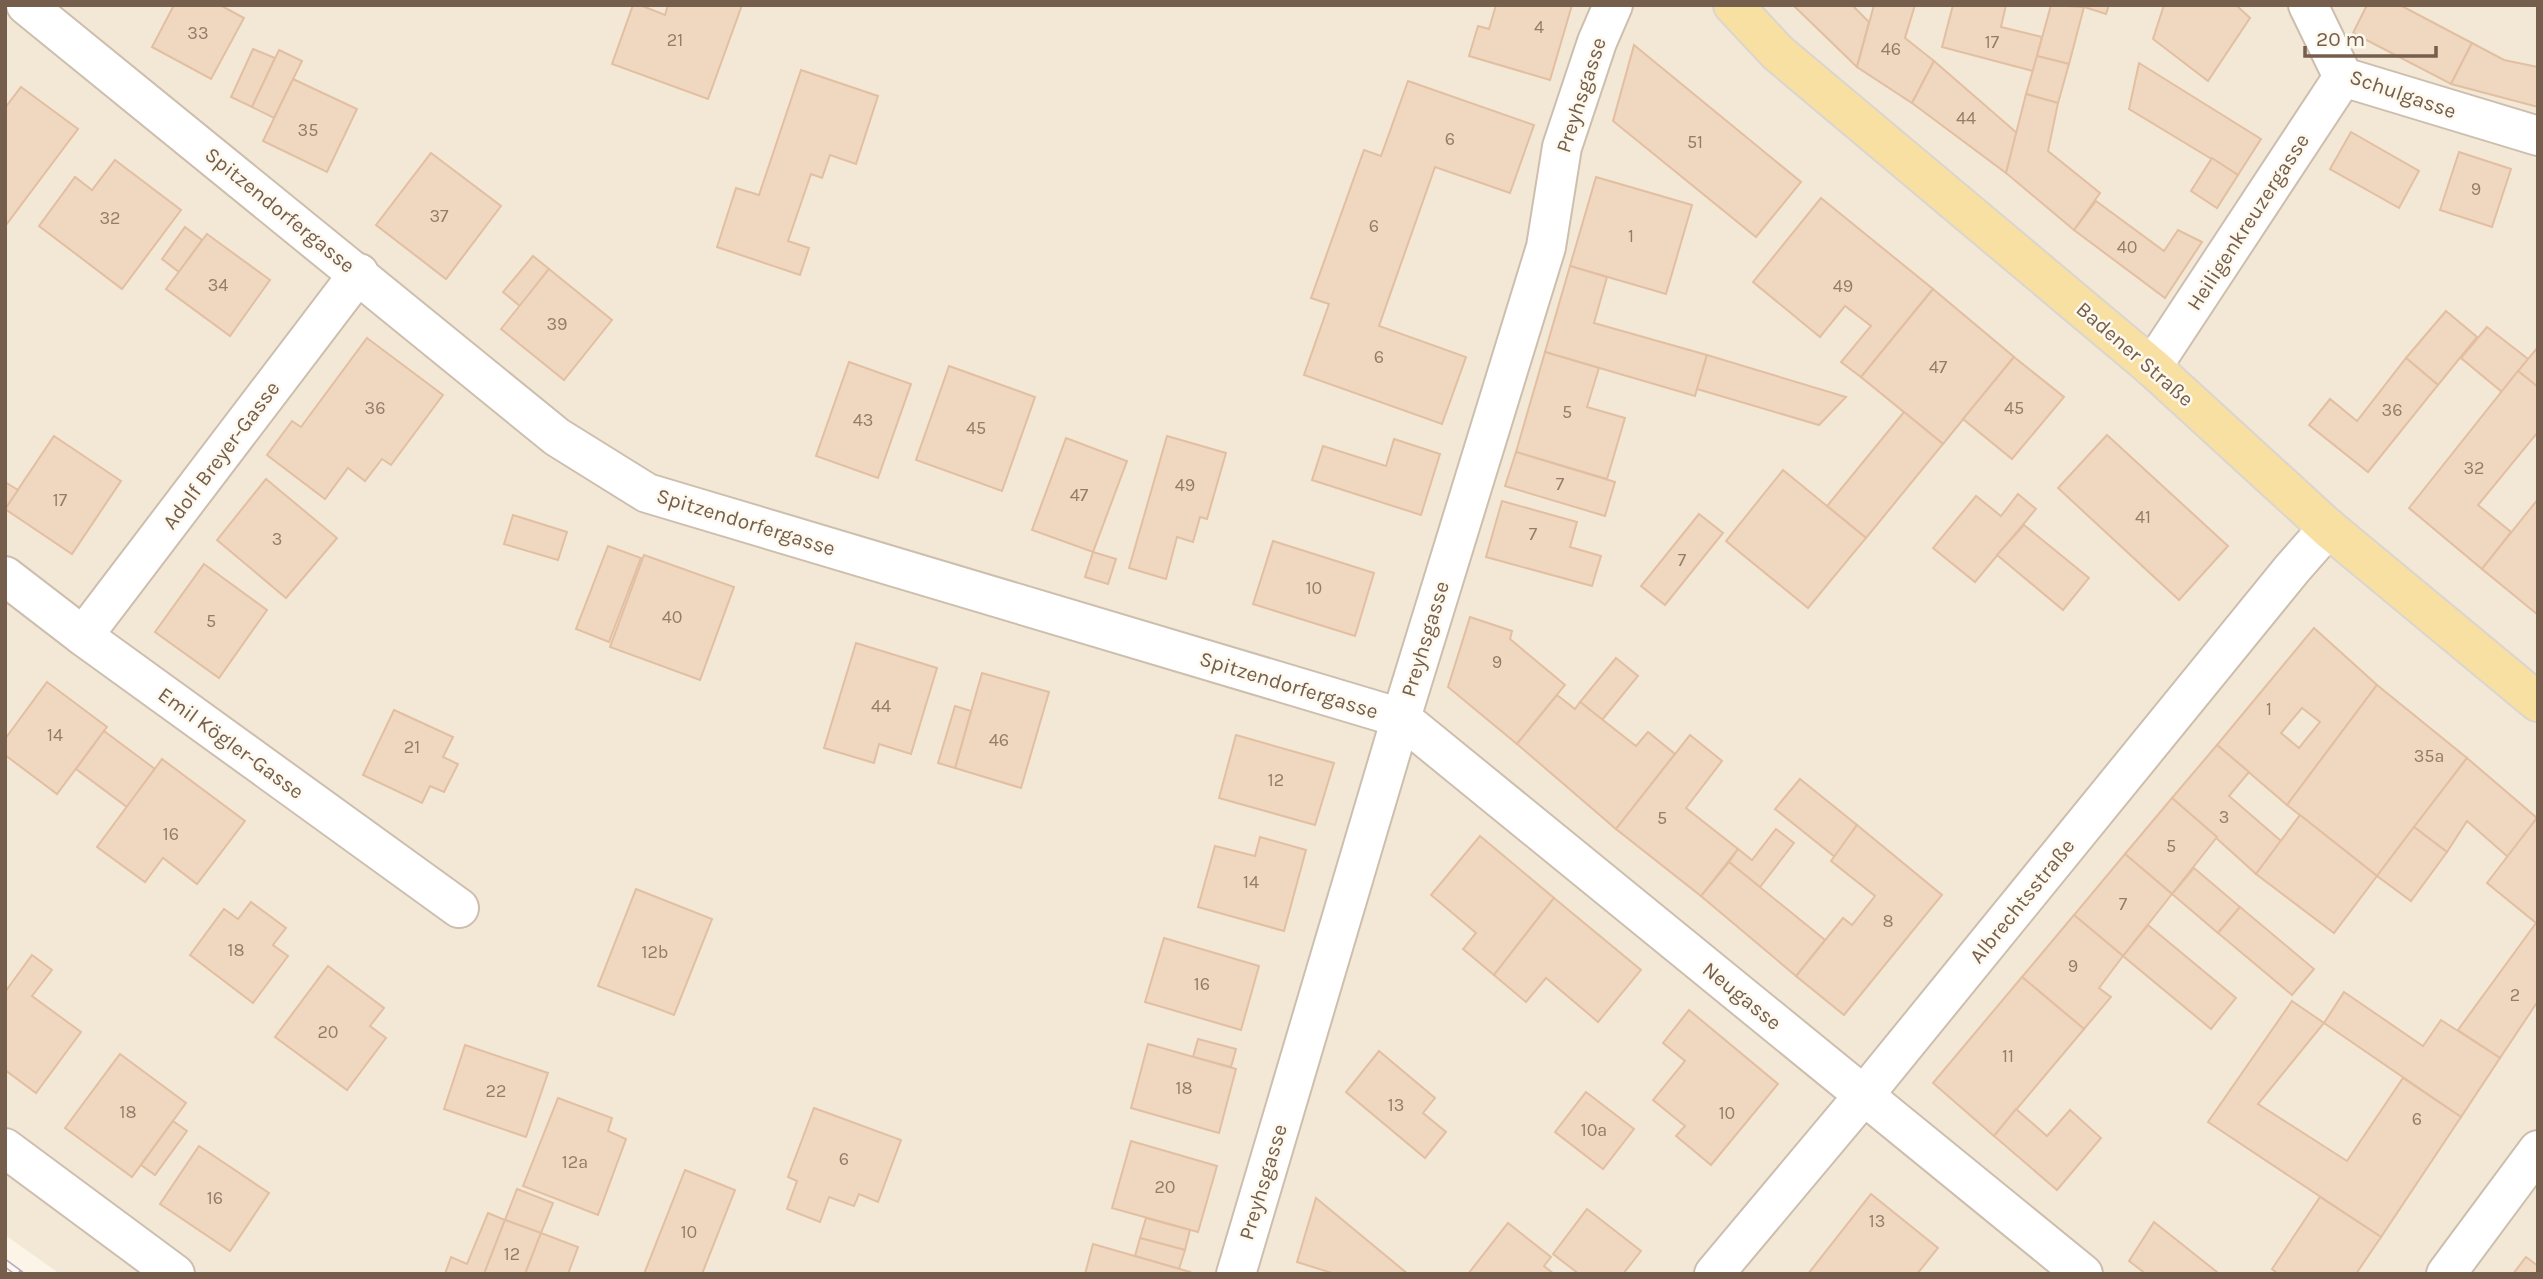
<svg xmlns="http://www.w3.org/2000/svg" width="2543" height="1279" font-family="Karla,sans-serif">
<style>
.residential{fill:#f3e8d6}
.building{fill:#f0d7c0;stroke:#e2bfa1;stroke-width:2;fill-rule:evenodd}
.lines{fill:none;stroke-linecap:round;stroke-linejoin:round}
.minor-casing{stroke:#cdbeae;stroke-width:42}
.major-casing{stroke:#dbd5d0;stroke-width:42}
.minor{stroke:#fff;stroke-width:38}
.major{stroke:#f8dfa2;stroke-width:38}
.rail-casing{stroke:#b9a6c6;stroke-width:8}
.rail{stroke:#fef9ee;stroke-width:5;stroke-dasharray:16;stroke-linecap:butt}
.labels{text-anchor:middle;stroke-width:5;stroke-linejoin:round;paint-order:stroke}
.number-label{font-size:18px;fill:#947c69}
.street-label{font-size:21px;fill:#755e4c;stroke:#fef9ee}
</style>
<rect width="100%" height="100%" fill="#fcf5e7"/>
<polygon class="residential" points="5,5 2538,5 2538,1274 60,1274 5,1235"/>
<g class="building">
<polygon points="174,5 220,5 244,18 211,79 152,47"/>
<polygon points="633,5 640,5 665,15 668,5 742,5 708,99 612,64"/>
<polygon points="1496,5 1572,5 1550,80 1469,56 1478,26 1489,29"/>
<polygon points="1793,5 1852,5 1869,22 1857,67"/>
<polygon points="1874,5 1915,5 1905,38 1934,61 1912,103 1857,67"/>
<polygon points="1953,5 2006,5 2001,27 2042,37 2033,71 1942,47"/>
<polygon points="2051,5 2084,7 2069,64 2037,56"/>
<polygon points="2078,5 2109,5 2106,14"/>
<polygon points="2164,5 2236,5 2250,18 2208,81 2153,39"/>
<polygon points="2367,5 2400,5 2472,43 2451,84 2353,33"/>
<polygon points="2472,43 2504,60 2538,67 2538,107 2451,84"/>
<polygon points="1634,45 1801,182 1756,237 1613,121"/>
<polygon points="253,49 275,58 252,107 231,97"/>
<polygon points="279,50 302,61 274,118 252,107"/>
<polygon points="2037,56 2069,64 2058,103 2026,94"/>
<polygon points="1934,61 2017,133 2006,173 1912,103"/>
<polygon points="2139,63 2261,139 2238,175 2129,109"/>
<polygon points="801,70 878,96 856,164 830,155 822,178 811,174 788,241 809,248 800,275 717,247 736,188 759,195"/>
<polygon points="293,79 357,109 327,172 263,141"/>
<polygon points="1408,81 1534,125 1510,193 1435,167 1379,326 1466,357 1442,424 1304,375 1329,304 1311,298 1364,150 1381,156"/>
<polygon points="21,87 78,129 6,225 5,108"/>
<polygon points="2026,94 2058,103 2048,151 2100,193 2074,230 2006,173"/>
<polygon points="2351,132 2419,171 2399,208 2330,169"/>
<polygon points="2459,152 2511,169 2492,227 2440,210"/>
<polygon points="431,153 501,206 446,279 376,225"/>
<polygon points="2212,158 2238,175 2217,208 2191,191"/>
<polygon points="115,160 181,210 122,289 39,226 75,177 92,190"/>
<polygon points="1596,177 1692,205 1666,294 1570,266"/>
<polygon points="1821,198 1933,289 1861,377 1841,362 1871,326 1845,306 1820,337 1753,282"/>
<polygon points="2096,201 2164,251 2178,230 2202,242 2165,298 2074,230"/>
<polygon points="185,227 202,240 179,272 162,259"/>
<polygon points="207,234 270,280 230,336 166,289"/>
<polygon points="533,256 549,269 520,306 503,292"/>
<polygon points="1570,266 1607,277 1594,323 1707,355 1695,396 1545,352"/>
<polygon points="549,269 612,320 564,380 501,329"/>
<polygon points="1933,289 2014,357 1943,444 1861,377"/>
<polygon points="2446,311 2477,337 2438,385 2406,358"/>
<polygon points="2487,327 2528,359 2502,392 2461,358"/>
<polygon points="367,338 443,395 391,465 382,459 365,481 348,468 325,499 267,455 292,421 301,427"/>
<polygon points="2538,347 2538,387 2518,371"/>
<polygon points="1545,352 1599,368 1587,407 1625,418 1607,479 1516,452"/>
<polygon points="1707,355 1846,397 1819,425 1697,389"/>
<polygon points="2014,357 2064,397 2012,459 1963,419"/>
<polygon points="2406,358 2438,385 2368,472 2309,425 2330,399 2357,421"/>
<polygon points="849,362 911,384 878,478 816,456"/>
<polygon points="949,366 1035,397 1002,491 916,460"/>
<polygon points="2518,371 2538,387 2538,432 2478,505 2511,532 2482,569 2409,508"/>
<polygon points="1904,412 1943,444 1866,538 1827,506"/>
<polygon points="2107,435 2228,546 2179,600 2058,488"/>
<polygon points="54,436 121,481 72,554 5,509"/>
<polygon points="1167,436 1226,453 1207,519 1200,517 1193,542 1177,537 1166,579 1129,568"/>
<polygon points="1066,438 1127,461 1093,552 1032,530"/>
<polygon points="1394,439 1440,454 1421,515 1312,480 1323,446 1386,466"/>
<polygon points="1516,452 1615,482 1605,516 1505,486"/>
<polygon points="1783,470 1866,538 1808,608 1726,541"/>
<polygon points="266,479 337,538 286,598 217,540"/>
<polygon points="5,482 18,490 5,509"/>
<polygon points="2018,494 2036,509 1975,582 1933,548 1976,496 2001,516"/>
<polygon points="2538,499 2538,615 2482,569"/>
<polygon points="1502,501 1577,522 1570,547 1601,556 1592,586 1486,557"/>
<polygon points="1699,514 1723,533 1665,605 1641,586"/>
<polygon points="513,515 567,532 558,560 504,544"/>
<polygon points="2024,525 2089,578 2063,610 1997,555"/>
<polygon points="1273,541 1374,573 1355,636 1253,604"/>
<polygon points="608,546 641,558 609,642 576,629"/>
<polygon points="1093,552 1116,559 1108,584 1085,577"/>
<polygon points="644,555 734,587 700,680 610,647"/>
<polygon points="204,564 267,610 219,678 155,632"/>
<polygon points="1470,617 1512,631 1510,639 1565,685 1517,744 1448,687"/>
<path d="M2314 628 2377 685 2287 805 2217 745ZM2302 708 2320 722 2299 748 2281 733Z"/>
<polygon points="856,643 937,668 911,754 879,744 874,763 824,748"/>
<polygon points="1616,658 1638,676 1602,720 1580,702"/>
<polygon points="982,673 1049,692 1021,788 955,768"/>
<polygon points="47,682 107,727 57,794 5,755 5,739"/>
<polygon points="2377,685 2467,758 2377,876 2287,805"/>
<polygon points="1557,695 1575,709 1580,702 1636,746 1648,732 1675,754 1616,829 1517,744"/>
<polygon points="955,706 971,711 955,768 938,763"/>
<polygon points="394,710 453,737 443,757 458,764 444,792 430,786 422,803 363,775"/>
<polygon points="104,731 155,769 127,807 76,769"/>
<polygon points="1236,735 1334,763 1315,825 1219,798"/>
<polygon points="1690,735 1722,761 1686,808 1738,849 1701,896 1616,829"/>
<polygon points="2217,745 2249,772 2229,796 2281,841 2256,874 2172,798"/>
<polygon points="2467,758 2537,818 2508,857 2467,821 2447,852 2414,827"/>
<polygon points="162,759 245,821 197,884 163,858 145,882 97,847"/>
<polygon points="1800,779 1857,825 1835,857 1775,809"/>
<polygon points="2172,798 2217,837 2172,894 2125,854"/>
<polygon points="2300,815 2377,876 2334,933 2256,874"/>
<polygon points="2537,818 2538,1001 2500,1058 2458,1030 2536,923 2487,883"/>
<polygon points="1857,825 1942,895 1844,1015 1796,976 1843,918 1852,925 1875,896 1831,861"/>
<polygon points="2414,827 2447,852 2411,901 2377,876"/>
<polygon points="1776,829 1794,843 1760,887 1729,862 1738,849 1752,860"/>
<polygon points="1480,836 1554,898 1494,975 1463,949 1476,933 1431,895"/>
<polygon points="1260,837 1306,850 1284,931 1198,907 1215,846 1255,856"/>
<polygon points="2125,854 2172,894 2123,956 2074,915"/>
<polygon points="1729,862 1825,940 1796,976 1701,896"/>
<polygon points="2194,868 2240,907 2218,933 2172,894"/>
<polygon points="636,889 712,919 674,1015 598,986"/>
<polygon points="1554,898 1641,970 1598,1022 1546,978 1526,1002 1494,975"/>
<polygon points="251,902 286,928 273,945 288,956 253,1003 190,955 224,909 238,919"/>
<polygon points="2240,907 2314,969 2292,995 2218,933"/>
<polygon points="2074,915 2123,956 2099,988 2111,997 2084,1029 2022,977"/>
<polygon points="2148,925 2236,998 2211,1029 2123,956"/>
<polygon points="1164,938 1259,966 1241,1030 1145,1002"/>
<polygon points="32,955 52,970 32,996 81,1032 36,1093 5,1070 5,992"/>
<polygon points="328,966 384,1008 370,1026 386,1038 347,1090 275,1037"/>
<polygon points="2022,977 2084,1029 1994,1136 1933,1083"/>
<polygon points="2344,992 2423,1046 2441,1020 2500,1058 2461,1117 2324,1023"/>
<polygon points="2292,1001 2324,1023 2258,1104 2347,1161 2403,1078 2461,1117 2381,1237 2208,1122"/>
<polygon points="1689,1010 1778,1084 1711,1165 1676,1136 1685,1126 1653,1100 1685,1061 1663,1043"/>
<polygon points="1198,1039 1236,1049 1231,1067 1193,1057"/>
<polygon points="1148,1044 1236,1069 1219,1133 1131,1108"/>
<polygon points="465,1045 548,1073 526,1137 444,1109"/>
<polygon points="1379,1051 1435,1098 1423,1113 1446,1132 1425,1158 1346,1092"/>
<polygon points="120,1054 186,1103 132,1177 65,1128"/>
<polygon points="1586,1092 1634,1129 1603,1169 1555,1132"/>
<polygon points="558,1098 612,1118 608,1131 626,1139 598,1215 523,1186"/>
<polygon points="814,1108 901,1140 878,1202 859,1194 854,1206 829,1197 820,1222 787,1209 797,1181 788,1177"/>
<polygon points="2016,1109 2047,1136 2070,1110 2101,1138 2057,1190 1994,1136"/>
<polygon points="173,1121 187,1131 155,1175 141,1165"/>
<polygon points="1131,1141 1217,1166 1198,1232 1112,1208"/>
<polygon points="199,1146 269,1193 230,1251 160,1204"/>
<polygon points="685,1170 735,1190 702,1274 644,1274"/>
<polygon points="517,1189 553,1203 541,1233 505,1220"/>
<polygon points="1871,1194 1938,1248 1917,1274 1808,1274"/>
<polygon points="2320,1197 2381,1237 2356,1274 2278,1274 2272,1269"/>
<polygon points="1316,1198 1408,1274 1335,1274 1297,1262"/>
<polygon points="1587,1209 1641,1251 1623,1274 1579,1274 1553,1254"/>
<polygon points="488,1213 505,1220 484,1274 445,1274 451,1257 467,1264"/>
<polygon points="1146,1218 1190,1230 1185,1250 1140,1238"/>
<polygon points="505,1220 541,1233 525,1274 484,1274"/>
<polygon points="2154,1222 2217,1272 2216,1274 2146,1274 2129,1261"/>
<polygon points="1508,1223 1551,1257 1544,1266 1554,1274 1468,1274"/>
<polygon points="541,1233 578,1247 568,1274 525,1274"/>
<polygon points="1140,1238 1185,1250 1179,1269 1135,1256"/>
<polygon points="1093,1244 1190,1272 1189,1274 1085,1274"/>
<polygon points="2526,1257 2538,1266 2538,1274 2513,1274"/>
</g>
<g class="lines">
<defs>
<g id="minor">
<polyline points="26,5 557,437 647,493 1401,718 2083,1274"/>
<polyline points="2308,5 2343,77 2538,136"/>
<polyline points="2152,367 2343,77"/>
<polyline points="5,576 83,636 459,908"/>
<polyline points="83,636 359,273"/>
<polyline points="5,1148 175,1274"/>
<polyline points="1236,1274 1401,718 1546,247 1562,147 1597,42 1613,5"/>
<polyline points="1714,1274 1864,1095 2292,569 2328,528"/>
<polyline points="2446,1274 2538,1150"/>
</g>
<polyline id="major" points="1733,5 1778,53 2152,367 2328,528 2538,702"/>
</defs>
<use href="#minor" class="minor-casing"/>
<use href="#major" class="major-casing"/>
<use href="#minor" class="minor"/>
<use href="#major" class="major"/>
<defs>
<polyline id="rail" points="5,1263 20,1274"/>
</defs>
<use href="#rail" class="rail-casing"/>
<use href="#rail" class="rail"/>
</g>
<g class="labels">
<g class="number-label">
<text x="1539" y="33">4</text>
<text x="198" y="39">33</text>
<text x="675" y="46">21</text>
<text x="1992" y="48">17</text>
<text x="1891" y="55">46</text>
<text x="1966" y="124">44</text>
<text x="308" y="136">35</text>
<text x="1450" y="145">6</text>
<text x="1695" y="148">51</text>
<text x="2476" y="195">9</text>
<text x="439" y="222">37</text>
<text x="110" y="224">32</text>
<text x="1374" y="232">6</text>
<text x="1631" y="242">1</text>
<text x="2127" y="253">40</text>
<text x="218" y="291">34</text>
<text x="1843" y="292">49</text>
<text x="557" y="330">39</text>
<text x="1379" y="363">6</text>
<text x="1938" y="373">47</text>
<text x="375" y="414">36</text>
<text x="2014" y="414">45</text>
<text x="2392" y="416">36</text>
<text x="1567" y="418">5</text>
<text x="863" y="426">43</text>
<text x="976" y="434">45</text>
<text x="2474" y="474">32</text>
<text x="1560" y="490">7</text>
<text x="1185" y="491">49</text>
<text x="1079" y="501">47</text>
<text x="60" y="506">17</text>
<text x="2143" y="523">41</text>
<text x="1533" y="540">7</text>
<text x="277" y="545">3</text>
<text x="1682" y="566">7</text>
<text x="1314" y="594">10</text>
<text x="672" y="623">40</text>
<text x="211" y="627">5</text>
<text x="1497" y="668">9</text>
<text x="881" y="712">44</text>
<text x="2269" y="715">1</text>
<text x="55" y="741">14</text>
<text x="999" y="746">46</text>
<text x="412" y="753">21</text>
<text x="2429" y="762">35a</text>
<text x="1276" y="786">12</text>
<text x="2224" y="823">3</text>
<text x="1662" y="824">5</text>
<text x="171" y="840">16</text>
<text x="2171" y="852">5</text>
<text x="1251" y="888">14</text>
<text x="2123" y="910">7</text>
<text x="1888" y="927">8</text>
<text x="236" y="956">18</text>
<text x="655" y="958">12b</text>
<text x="2073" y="972">9</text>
<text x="1202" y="990">16</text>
<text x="2515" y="1001">2</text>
<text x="328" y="1038">20</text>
<text x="2008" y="1062">11</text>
<text x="1184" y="1094">18</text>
<text x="496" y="1097">22</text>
<text x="1396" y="1111">13</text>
<text x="128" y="1118">18</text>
<text x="1727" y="1119">10</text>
<text x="2417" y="1125">6</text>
<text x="1594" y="1136">10a</text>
<text x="844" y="1165">6</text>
<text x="575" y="1168">12a</text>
<text x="1165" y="1193">20</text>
<text x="215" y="1204">16</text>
<text x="1877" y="1227">13</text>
<text x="689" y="1238">10</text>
<text x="512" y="1260">12</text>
</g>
<g class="street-label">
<text transform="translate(2403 94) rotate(19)" y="7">Schulgasse</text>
<text transform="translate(1581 95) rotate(-72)" y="7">Preyhsgasse</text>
<text transform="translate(280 210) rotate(39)" y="7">Spitzendorfergasse</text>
<text transform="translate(2248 222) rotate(-57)" y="7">Heiligenkreuzergasse</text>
<text transform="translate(2135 354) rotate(41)" y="7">Badener Straße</text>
<text transform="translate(221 455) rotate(-53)" y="7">Adolf Breyer-Gasse</text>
<text transform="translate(746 522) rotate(17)" y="7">Spitzendorfergasse</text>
<text transform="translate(1425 639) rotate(-73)" y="7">Preyhsgasse</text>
<text transform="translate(1289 685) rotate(17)" y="7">Spitzendorfergasse</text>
<text transform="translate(231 743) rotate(36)" y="7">Emil Kögler-Gasse</text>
<text transform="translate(2022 901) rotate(-51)" y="7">Albrechtsstraße</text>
<text transform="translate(1742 996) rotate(39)" y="7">Neugasse</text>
<text transform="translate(1263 1182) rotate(-73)" y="7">Preyhsgasse</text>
</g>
</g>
<rect width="2543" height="1279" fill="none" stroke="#755e4c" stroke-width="14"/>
<path d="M2305 46v10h131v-10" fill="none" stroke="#755e4c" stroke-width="3.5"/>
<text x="2316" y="46" font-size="21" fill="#755e4c" stroke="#fef9ee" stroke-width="5" paint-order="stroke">20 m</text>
</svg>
